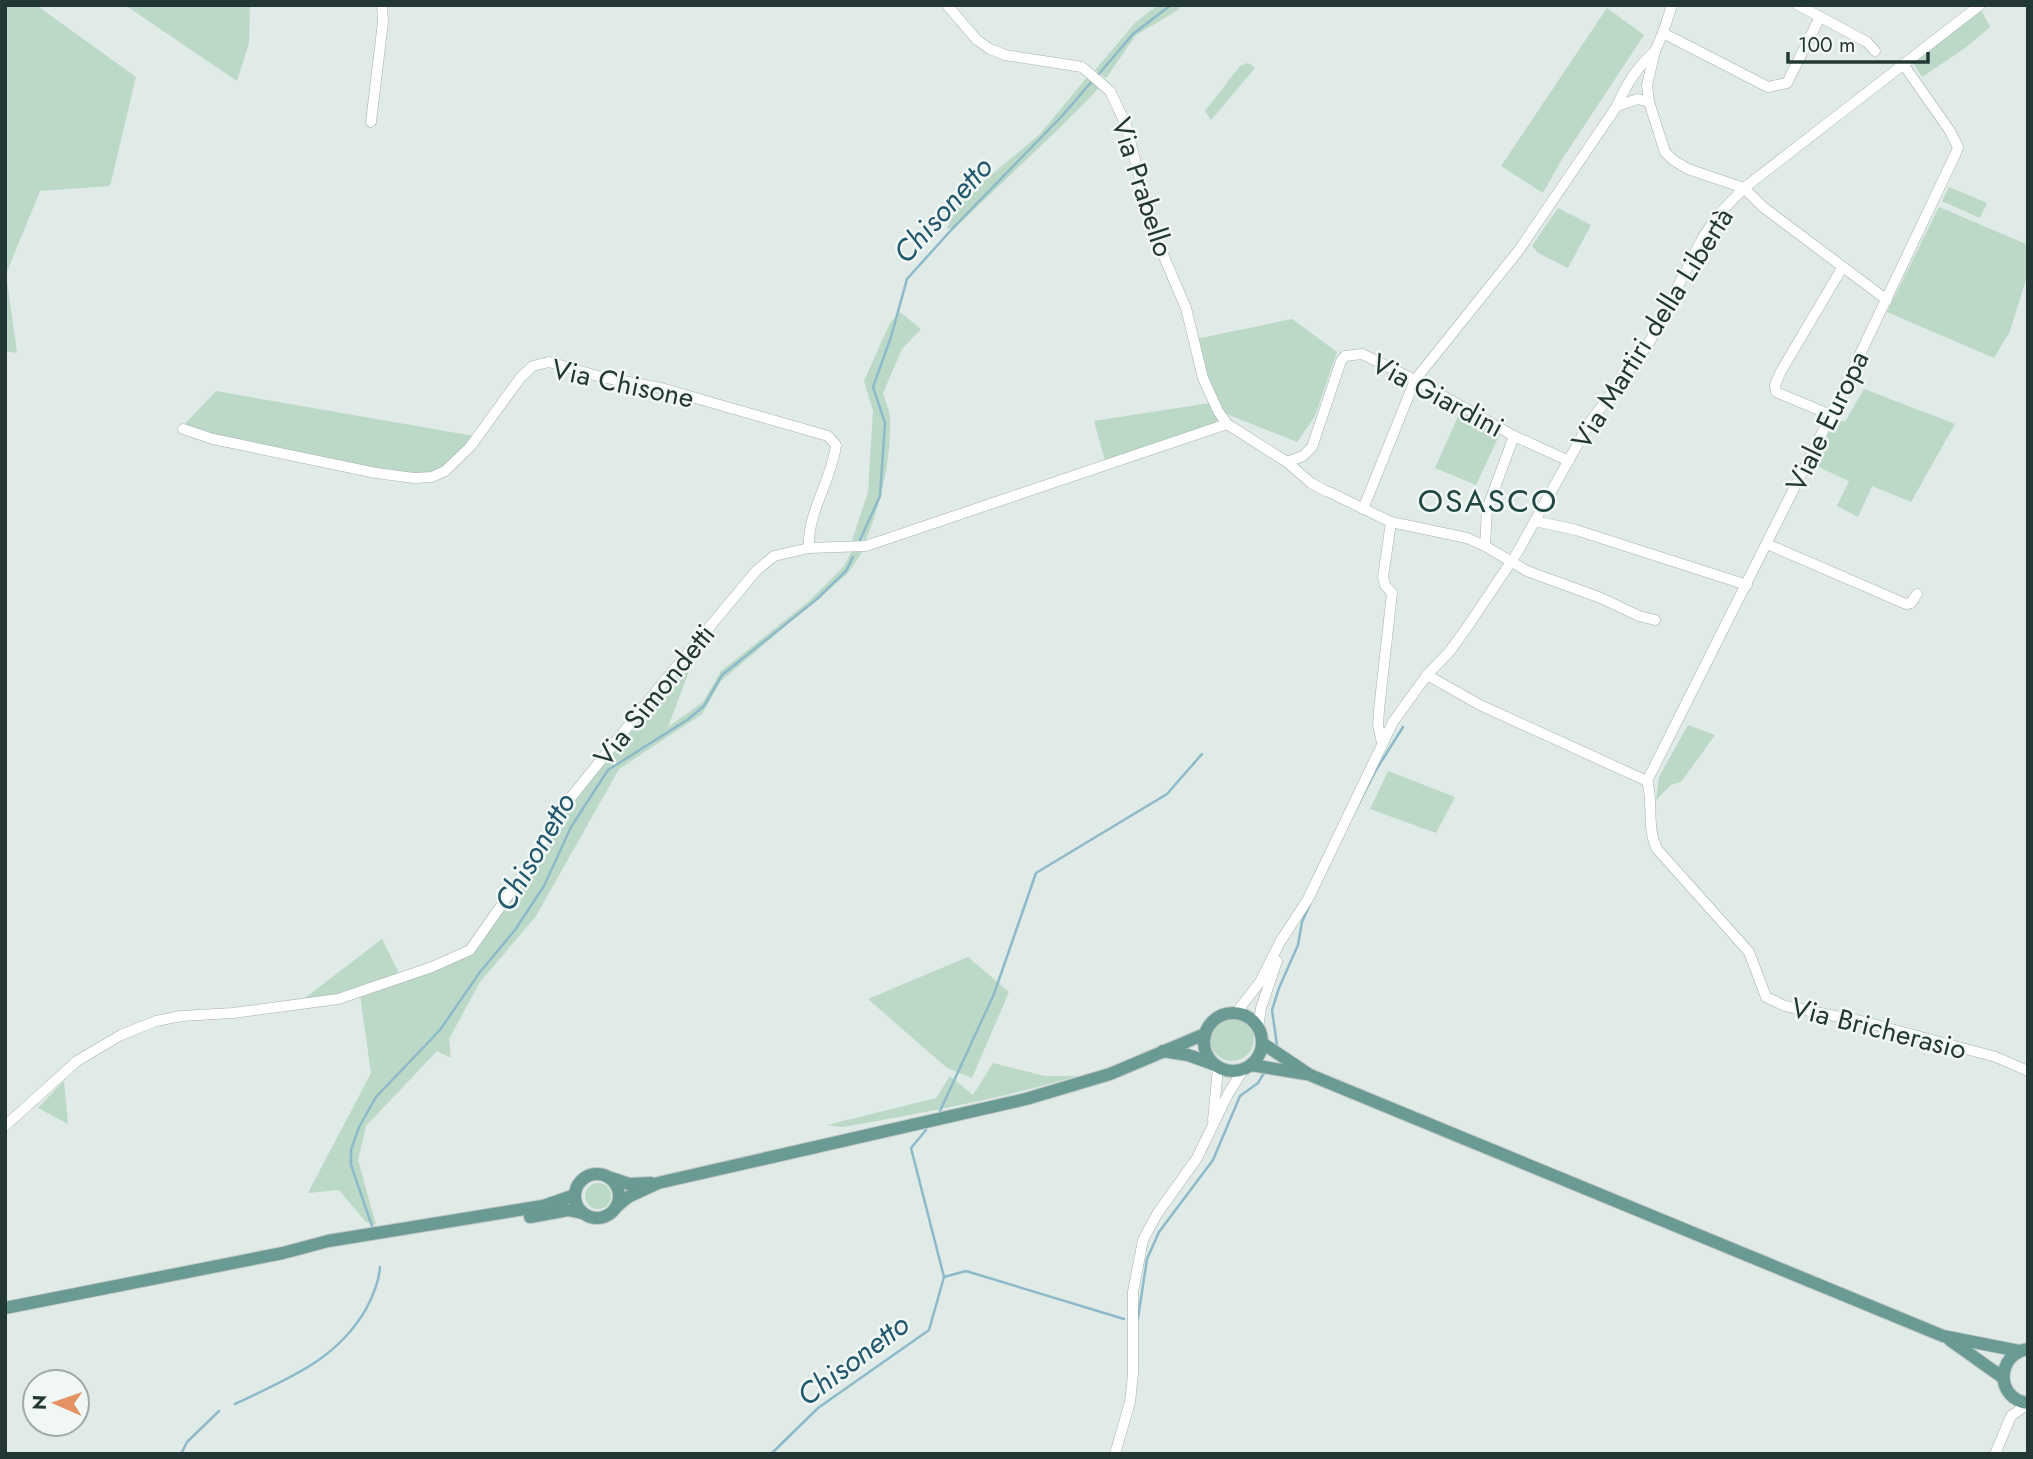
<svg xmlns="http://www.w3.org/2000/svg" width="2033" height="1459" font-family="Jost,sans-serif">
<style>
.green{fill:#bbd9c6}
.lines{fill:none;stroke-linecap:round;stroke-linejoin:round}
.stream{stroke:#8dbaca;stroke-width:2.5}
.minor-casing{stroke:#a4b1ad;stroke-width:11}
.major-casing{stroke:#c1c7c6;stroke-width:14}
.minor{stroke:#fff;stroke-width:10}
.major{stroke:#699b94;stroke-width:12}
.labels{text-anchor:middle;stroke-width:5;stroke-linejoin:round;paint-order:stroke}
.street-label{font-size:28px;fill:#233835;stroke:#f0f7f4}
.water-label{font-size:30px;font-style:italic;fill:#23596e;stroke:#f0f7f4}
.quarter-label{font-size:32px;letter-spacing:2px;fill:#214843;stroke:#f0f7f4}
</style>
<rect width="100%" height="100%" fill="#e0eae6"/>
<g class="green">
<polygon points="5,5 36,5 136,77 110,186 40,191 6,274 17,353 5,351"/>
<polygon points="125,5 250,5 249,43 237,81"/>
<polygon points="1158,5 1181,5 1178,10 1136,35 1106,78 1095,70 1135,23"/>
<polygon points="1607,8 1644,35 1561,161 1543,193 1501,166"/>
<polygon points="1981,10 1990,27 1965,48 1922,77 1913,62"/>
<polygon points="1248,63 1255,68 1211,120 1205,111 1240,66"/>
<path d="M1088 76 1100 87C1053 136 1002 182 953 230L947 228 959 202 1040 134Z"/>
<polygon points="1949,187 1987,203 1980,218 1942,201"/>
<polygon points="1939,207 2028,245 2028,273 2010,331 1994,358 1887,312"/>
<polygon points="1558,208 1591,225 1568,268 1538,253 1532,246"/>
<path d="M900 312 921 329 902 349 883 393C885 401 890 411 890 420 891 461 881 502 866 540L852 541 868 492 873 411 864 381 890 323Z"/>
<polygon points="1292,319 1337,352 1315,416 1297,442 1224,413 1206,376 1196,339"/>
<polygon points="1864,389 1955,424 1911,502 1872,486 1858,517 1837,506 1849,481 1812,464 1836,419 1845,422"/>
<path d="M216 391 474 436C454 459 447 473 415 476L215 436 184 425Z"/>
<polygon points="1210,403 1217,420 1213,425 1105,461 1094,421"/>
<polygon points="1460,412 1500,434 1476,485 1435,468"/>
<polygon points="852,551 863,551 848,573 721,681 702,714 619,769 536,916 480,982 449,1039 451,1058 437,1051 366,1126 358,1160 376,1225 366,1222 339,1190 308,1193 371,1073 360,995 465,958 513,897 573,801 699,645 668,727 703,702 721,671 808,602 844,566"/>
<polygon points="1688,725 1715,735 1681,782 1671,785 1656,800 1659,777"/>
<polygon points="1388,771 1455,797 1436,833 1370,809"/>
<polygon points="382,939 398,971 394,977 335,997 305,998"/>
<polygon points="968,957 1009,992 972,1078 947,1068 868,999"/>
<circle cx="1232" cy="1039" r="22"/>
<path d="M993 1063 1045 1076H1077C1000 1099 921 1113 842 1127L827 1125 936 1098 950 1076 973 1095Z"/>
<polygon points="64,1081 68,1124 38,1108"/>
<circle cx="598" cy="1196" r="13"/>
</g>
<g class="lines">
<g class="stream">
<polyline points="1098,75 1133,34 1171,5"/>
<polyline points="860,540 880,496 885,423 873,387 891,337 907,279 953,228 1062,116 1093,80"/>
<polyline points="1355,811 1376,770 1403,727"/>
<polyline points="1277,1045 1272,1010 1279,988 1298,945 1302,922 1311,902"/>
<polyline points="940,1111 994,994 1036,873 1167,794 1202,754"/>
<polyline points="373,1229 351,1165 351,1150 359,1127 376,1097 440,1030 480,972 515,930 544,886 571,827 608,770 687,720 704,706 722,675 817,599 846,571 853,557"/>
<polyline points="944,1277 966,1271 1124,1319"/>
<polyline points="1138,1318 1147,1259 1159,1232 1213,1160 1240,1096 1258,1083 1264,1073"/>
<path d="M235 1404C287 1379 336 1361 366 1309 373 1296 379 1282 380 1267"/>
<polyline points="181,1454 187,1442 219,1411"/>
<polyline points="771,1454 818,1408 929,1330 944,1277 911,1148 926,1130"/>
</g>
<defs>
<g id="minor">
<polyline points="947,5 977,40 990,49 1005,55 1082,67 1110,91 1126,125 1150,218 1162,252 1186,308 1203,378 1218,411 1227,424 1287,462 1311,483 1326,491"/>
<polyline points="1672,5 1663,33 1655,51 1647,85 1649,102 1665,152 1673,160 1688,169 1744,188 1763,207 1887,300"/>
<polyline points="1798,5 1867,42 1875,51"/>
<polyline points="1663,33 1768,87 1787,83 1820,17"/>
<polyline points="1617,106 1638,99 1649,102"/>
<polyline points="371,122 383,22 382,5"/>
<polyline points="1831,415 1776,392 1775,385 1780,373 1842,268"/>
<path d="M183 429 213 439 376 473 414 478 432 477 445 471 470 447 521 377 533 366 549 362 601 377 661 388 828 436 836 445C832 480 807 512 809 548"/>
<polyline points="1514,436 1487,509 1485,546 1527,571 1601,598 1639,616 1655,620"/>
<polyline points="1287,462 1303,456 1312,447 1341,361 1345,356 1362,354 1415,380 1514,436 1569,461"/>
<polyline points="1329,492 1391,522 1467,538 1485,546"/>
<path d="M1363 509 1415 380 1519 250 1617 106C1626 84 1637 67 1655 51"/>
<polyline points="1535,521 1576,530 1747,585"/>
<polyline points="1767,544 1906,604 1911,603 1917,594"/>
<path d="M1427 675 1480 705 1647 781C1654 804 1646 827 1657 849L1749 952 1766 997 1785 1006 1865 1022 1996 1057 2028 1071"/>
<polyline points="1382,743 1378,725 1379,710 1392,593 1385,585 1383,577 1391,522"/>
<polyline points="1647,781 1831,415 1955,155 1958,147 1950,131 1903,64"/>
<polyline points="1236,1013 1260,982 1280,942 1308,899 1393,722 1427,675 1450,651 1470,623 1517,553 1590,422 1649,343 1703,237 1719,214 1744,188 1980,5"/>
<polyline points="1258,1028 1261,1008 1277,961"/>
<polyline points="1213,1120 1218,1068"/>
<polyline points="5,1126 77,1061 121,1035 156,1021 181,1016 233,1013 338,999 432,967 470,950 526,870 568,801 658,689 756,571 774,556 809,548 866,546 1227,424"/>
<polyline points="1115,1454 1130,1402 1133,1374 1133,1292 1143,1240 1157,1214 1197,1158 1228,1094 1243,1070"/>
<polyline points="1995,1454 2011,1416 2028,1404"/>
</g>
<g id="major">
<circle cx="1233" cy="1042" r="29"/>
<polyline points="1262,1043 1310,1075 1943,1336 2019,1351"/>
<polyline points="1163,1051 1188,1055 1213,1064"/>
<polyline points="1251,1065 1306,1074"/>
<circle cx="597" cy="1196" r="22"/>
<polyline points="611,1178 629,1184 651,1183"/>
<polyline points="616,1207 628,1197 658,1183 1026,1099 1110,1074 1205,1034"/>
<polyline points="530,1217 568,1210 582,1213"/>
<polyline points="5,1308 283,1253 328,1241 543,1206 575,1195"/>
<polyline points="1950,1340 2002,1377"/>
<path d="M2028 1349C1996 1354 1995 1399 2028 1403"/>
</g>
</defs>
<use href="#minor" class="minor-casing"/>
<use href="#major" class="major-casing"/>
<use href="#minor" class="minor"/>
<use href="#major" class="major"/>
</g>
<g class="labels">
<g class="street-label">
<text transform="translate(1143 187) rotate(72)" y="10">Via Prabello</text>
<text transform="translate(1652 328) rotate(-58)" y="10">Via Martiri della Libertà</text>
<text transform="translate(623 383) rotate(12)" y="10">Via Chisone</text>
<text transform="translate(1438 395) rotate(28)" y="10">Via Giardini</text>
<text transform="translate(1827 421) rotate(-64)" y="10">Viale Europa</text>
<text transform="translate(654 695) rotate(-51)" y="10">Via Simondetti</text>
<text transform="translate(1879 1028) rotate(14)" y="10">Via Bricherasio</text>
</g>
<g class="water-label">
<text transform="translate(943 210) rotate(-48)" y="10">Chisonetto</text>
<text transform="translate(535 852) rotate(-60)" y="10">Chisonetto</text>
<text transform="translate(853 1360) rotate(-37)" y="10">Chisonetto</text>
</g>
<g class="quarter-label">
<text x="1488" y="512">OSASCO</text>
</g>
</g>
<rect width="2033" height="1459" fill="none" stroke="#233835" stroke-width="14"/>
<g transform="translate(56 1403) rotate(272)"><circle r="33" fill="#f0f7f4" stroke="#9eaba8" stroke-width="2"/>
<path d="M0-5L12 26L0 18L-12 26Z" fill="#e49163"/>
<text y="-10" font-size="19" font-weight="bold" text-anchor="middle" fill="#233835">N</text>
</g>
<path d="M1788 52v10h140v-10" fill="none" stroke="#233835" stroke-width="3.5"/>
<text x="1798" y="52" font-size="21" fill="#233835" stroke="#f0f7f4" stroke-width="5" paint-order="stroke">100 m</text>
</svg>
